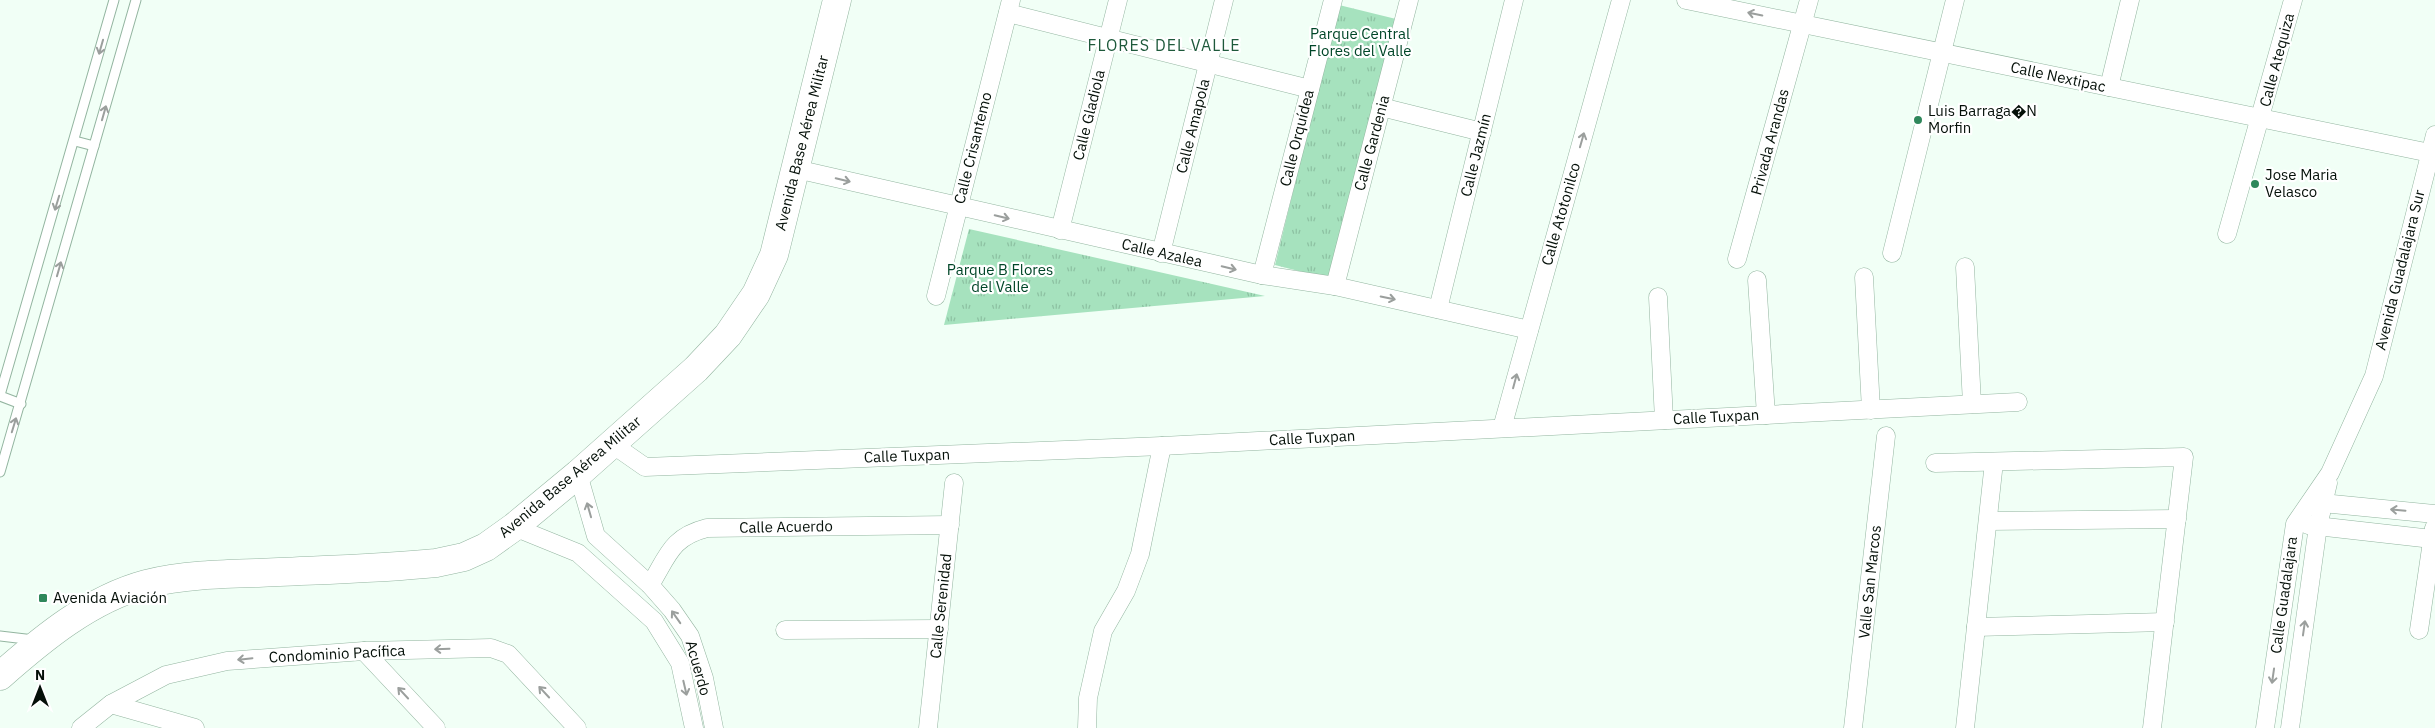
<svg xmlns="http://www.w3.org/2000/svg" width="2435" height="728" font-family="'IBM Plex Sans',sans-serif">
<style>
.park{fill:url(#park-tufts)}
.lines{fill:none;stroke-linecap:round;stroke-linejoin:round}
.lane-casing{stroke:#93b5a0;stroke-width:11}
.street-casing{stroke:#93b5a0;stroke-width:19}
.primary-casing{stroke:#93b5a0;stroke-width:29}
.lane{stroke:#fff;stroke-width:9}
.street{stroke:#fff;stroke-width:18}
.primary{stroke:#fff;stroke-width:28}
.oneway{stroke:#9b9f9d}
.poi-dot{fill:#2f875b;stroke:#fff;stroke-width:2}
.labels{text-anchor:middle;stroke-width:4.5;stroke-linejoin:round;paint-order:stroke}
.park-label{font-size:15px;fill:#004628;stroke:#fff}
.street-label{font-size:15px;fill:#051009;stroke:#fff}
.poi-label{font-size:15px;fill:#051009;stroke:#fff;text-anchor:start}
.neighbourhood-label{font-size:16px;letter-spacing:1px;fill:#1e593b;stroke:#fff}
</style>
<defs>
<pattern id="park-tufts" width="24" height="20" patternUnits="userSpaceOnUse" patternTransform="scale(1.25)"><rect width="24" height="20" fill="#a6e2be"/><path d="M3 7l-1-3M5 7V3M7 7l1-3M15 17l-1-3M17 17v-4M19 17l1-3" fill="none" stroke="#8dc1a2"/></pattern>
</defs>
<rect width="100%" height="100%" fill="#f1fff6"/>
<g class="park">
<polygon points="1339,5 1396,19 1330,279 1275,265"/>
<polygon points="969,229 1265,296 944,325"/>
</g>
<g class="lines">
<defs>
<g id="lane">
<polyline points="75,141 94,146"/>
<polyline points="0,395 114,0"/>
<polyline points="0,396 21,404"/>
<polyline points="0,472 136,0"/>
<polyline points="0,636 34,640"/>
</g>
<g id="street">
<polyline points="1686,0 2430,153"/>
<polyline points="1008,13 1310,89"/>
<polyline points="2109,87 2130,0"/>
<polyline points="1381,107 1482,132"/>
<polyline points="796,169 1262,275 1335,286 1529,330"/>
<polyline points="1060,230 1118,0"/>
<polyline points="2227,234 2293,0"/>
<polyline points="1161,253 1224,0"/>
<polyline points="1892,253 1955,0"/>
<polyline points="1737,259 1809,0"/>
<polyline points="1965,267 1972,404"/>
<polyline points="1262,275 1333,0"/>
<polyline points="1864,277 1871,410"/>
<polyline points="1757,280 1766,415"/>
<polyline points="1335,286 1409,0"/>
<polyline points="936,296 1011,0"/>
<polyline points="1658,297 1664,420"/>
<polyline points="1438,309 1514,0"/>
<polyline points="1502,428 1621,0"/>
<polyline points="612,444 645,467 1162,446 2018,402"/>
<polyline points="1935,463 2184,457 2152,728"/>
<polyline points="578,474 596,536 650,585 672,610 690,636 704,678 714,728"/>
<polyline points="2312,502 2435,514"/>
<polyline points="1988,521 2177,519"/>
<polyline points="2308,525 2432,539"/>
<polyline points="514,527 578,553 654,621 680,663 694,728"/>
<path d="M650 585C668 556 671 537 707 528L950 525"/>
<polyline points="1976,627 2165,622"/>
<polyline points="785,630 939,629"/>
<polyline points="2419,630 2434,528"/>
<polyline points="364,651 436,728"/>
<polyline points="111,704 195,728"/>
<polyline points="81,728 111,704 166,675 227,661 364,651 491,648 508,654 577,728"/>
<polyline points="928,728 954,483"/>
<polyline points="1087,728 1088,698 1103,631 1126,591 1140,554 1162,446"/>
<polyline points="1853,728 1886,436"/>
<polyline points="1965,728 1994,462"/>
<polyline points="2265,728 2295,524 2330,473 2374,376 2435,135"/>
<polyline points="2290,728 2318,526 2328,483"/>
</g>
<path id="primary" d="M0 676C42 639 90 599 146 584 182 575 222 574 258 573 318 570 377 569 436 563L464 557 486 547 514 527 578 474 696 369 728 335 756 294 774 255 837 0"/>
</defs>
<use href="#lane" class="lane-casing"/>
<use href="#street" class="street-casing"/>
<use href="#primary" class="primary-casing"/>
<use href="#lane" class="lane"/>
<use href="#street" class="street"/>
<use href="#primary" class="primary"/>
</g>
<defs><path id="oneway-shaft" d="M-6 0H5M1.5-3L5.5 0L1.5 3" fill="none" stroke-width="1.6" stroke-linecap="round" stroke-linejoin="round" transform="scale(1.25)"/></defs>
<g class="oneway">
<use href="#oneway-shaft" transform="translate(1755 14) rotate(-168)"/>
<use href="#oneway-shaft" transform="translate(101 47) rotate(106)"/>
<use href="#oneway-shaft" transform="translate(104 113) rotate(-74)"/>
<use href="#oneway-shaft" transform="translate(1582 140) rotate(-74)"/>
<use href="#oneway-shaft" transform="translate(843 180) rotate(13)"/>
<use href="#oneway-shaft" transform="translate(57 203) rotate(107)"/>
<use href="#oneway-shaft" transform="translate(1002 217) rotate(13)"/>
<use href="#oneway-shaft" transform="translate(1229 268) rotate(13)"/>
<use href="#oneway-shaft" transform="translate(59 269) rotate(-74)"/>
<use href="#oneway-shaft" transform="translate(1388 298) rotate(12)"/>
<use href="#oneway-shaft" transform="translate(1515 381) rotate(-75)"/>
<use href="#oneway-shaft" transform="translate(14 425) rotate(-73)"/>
<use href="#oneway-shaft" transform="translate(589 510) rotate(-106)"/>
<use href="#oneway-shaft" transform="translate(2398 510) rotate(-175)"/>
<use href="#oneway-shaft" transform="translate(676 617) rotate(-125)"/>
<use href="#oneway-shaft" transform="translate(2304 628) rotate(-82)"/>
<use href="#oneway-shaft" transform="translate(442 649) rotate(178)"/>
<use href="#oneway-shaft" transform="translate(245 659) rotate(174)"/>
<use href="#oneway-shaft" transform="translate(2273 676) rotate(98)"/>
<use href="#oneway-shaft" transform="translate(685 688) rotate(77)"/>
<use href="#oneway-shaft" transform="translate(544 692) rotate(-133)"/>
<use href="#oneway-shaft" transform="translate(403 693) rotate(-133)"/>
</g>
<g class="poi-dot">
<circle cx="1918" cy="120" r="5"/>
<circle cx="2255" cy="184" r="5"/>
<rect x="38" y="593" width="10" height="10" rx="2.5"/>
</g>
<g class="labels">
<g class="park-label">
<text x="1360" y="39">Parque Central<tspan x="1360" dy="17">Flores del Valle</tspan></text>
<text x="1000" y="275">Parque B Flores<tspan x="1000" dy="17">del Valle</tspan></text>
</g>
<g class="street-label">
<text transform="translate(2277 60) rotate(-75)" y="5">Calle Atequiza</text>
<text transform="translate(2058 77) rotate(12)" y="5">Calle Nextipac</text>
<text transform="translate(1089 115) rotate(-76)" y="5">Calle Gladiola</text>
<text transform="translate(1193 126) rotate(-76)" y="5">Calle Amapola</text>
<text transform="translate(1297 138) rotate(-76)" y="5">Calle Orquídea</text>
<text transform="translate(1770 142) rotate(-75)" y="5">Privada Arandas</text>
<text transform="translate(802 143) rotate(-76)" y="5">Avenida Base Aérea Militar</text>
<text transform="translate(1372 143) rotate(-75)" y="5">Calle Gardenia</text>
<text transform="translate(973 148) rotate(-76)" y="5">Calle Crisantemo</text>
<text transform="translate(1476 155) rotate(-76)" y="5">Calle Jazmín</text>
<text transform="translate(1561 214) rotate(-74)" y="5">Calle Atotonilco</text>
<text transform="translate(1162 253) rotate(13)" y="5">Calle Azalea</text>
<text transform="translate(2400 270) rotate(-76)" y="5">Avenida Guadalajara Sur</text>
<text transform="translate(1716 417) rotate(-3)" y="5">Calle Tuxpan</text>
<text transform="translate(1312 438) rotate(-3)" y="5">Calle Tuxpan</text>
<text transform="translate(907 456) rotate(-2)" y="5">Calle Tuxpan</text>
<text transform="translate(570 477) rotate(-40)" y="5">Avenida Base Aérea Militar</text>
<text transform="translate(786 527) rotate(-1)" y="5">Calle Acuerdo</text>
<text transform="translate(1870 582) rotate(-84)" y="5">Valle San Marcos</text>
<text transform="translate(2284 595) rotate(-82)" y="5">Calle Guadalajara</text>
<text transform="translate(941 606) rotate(-84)" y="5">Calle Serenidad</text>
<text transform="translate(337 654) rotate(-3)" y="5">Condominio Pacífica</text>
<text transform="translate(698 668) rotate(74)" y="5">Acuerdo</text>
</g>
<g class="poi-label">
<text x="1928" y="116">Luis Barraga�N<tspan x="1928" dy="17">Morfin</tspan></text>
<text x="2265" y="180">Jose Maria<tspan x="2265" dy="17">Velasco</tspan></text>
<text x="53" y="603">Avenida Aviación</text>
</g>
<g class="neighbourhood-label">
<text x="1164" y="51">FLORES DEL VALLE</text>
</g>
</g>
<g transform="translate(40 688)" stroke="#ffffff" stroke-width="4" paint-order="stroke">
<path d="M0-4L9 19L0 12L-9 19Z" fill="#051009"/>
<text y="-8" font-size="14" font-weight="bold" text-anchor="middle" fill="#051009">N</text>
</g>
</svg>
